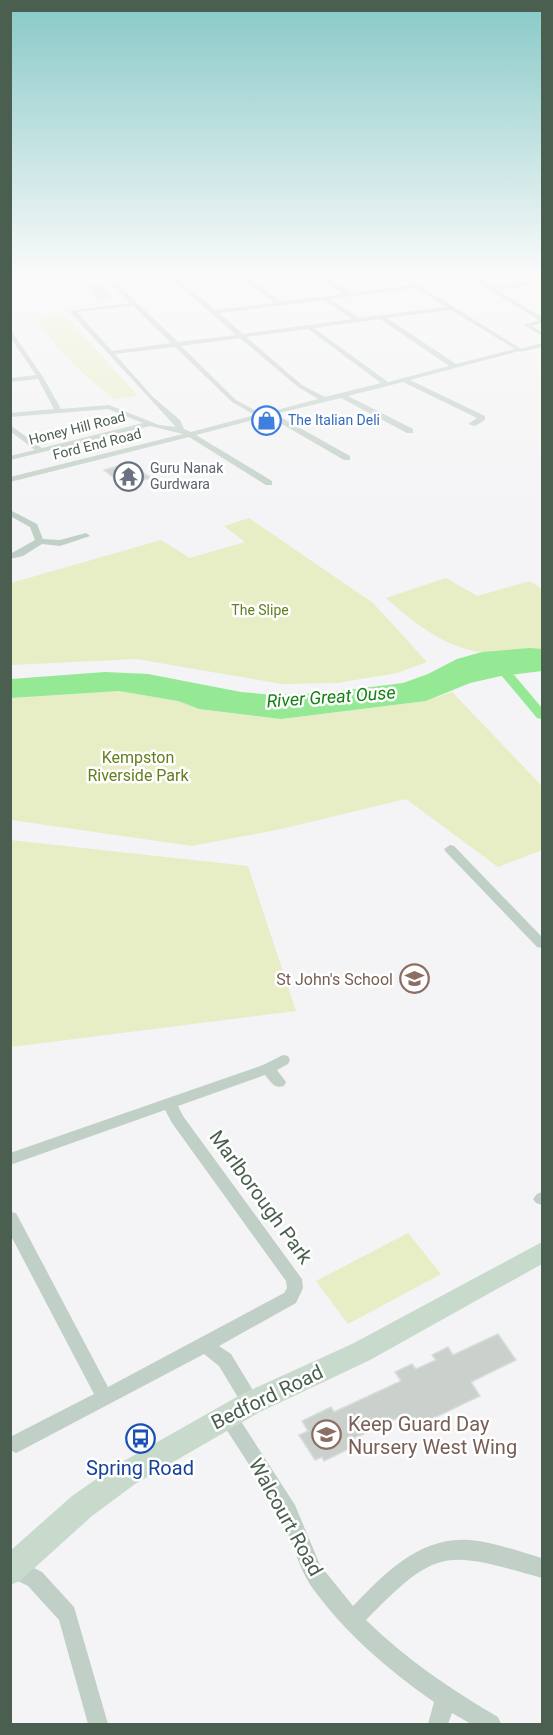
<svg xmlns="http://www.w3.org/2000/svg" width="553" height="1735" font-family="Roboto,sans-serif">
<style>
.green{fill:#e7eec5}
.water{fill:#95e995}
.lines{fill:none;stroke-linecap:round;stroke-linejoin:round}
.canal{fill:#95e995;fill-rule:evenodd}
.building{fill:#cad1cd;stroke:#d7ddda;stroke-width:1.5}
.minor{fill:#c1d0c6;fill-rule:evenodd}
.tertiary{fill:#c1d0c6;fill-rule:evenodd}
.secondary{fill:#c7dacc;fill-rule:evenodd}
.labels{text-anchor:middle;stroke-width:5;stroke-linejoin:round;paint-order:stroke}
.far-shop-label{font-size:14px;fill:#366cbe;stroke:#fff;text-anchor:start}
.far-street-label{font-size:14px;fill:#4b5f50;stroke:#fff}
.far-worship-label{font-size:14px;fill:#5b616d;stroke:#fff;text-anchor:start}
.far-park-label{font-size:14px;fill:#637f1d;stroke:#fff}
.park-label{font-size:16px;fill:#637f1d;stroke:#fff}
.education-label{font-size:16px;fill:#785e54;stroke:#fff;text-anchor:end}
.water-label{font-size:18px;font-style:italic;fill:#148313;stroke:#fff}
.near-street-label{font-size:20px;fill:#4b5f50;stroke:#fff}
.near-education-label{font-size:20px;fill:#785e54;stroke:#fff;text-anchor:start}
.near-transit-label{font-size:20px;fill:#164399;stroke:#fff}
</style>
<rect width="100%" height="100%" fill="#f4f3f5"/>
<g class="green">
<path d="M64 314 138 396 115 399C81 373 60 354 36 318Z"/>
<polygon points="249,518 373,603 427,662 397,673 337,683 282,684 136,659 11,665 11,583 161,540 190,558 245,542 224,526"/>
<path d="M446 578 477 596 530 581 542 589V649C523 648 502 654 482 652 446 649 412 621 386 598Z"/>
<polygon points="119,691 178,701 199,709 281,719 426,701 452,692 542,786 542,850 498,867 406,799 281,829 192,846 11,820 11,698"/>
<polygon points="10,840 248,866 296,1011 11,1047"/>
<polygon points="408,1233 441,1274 348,1324 316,1281"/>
</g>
<polygon class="water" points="530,648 542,649 542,671 501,676 470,683 426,701 281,719 199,709 178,701 119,691 11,698 11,679 105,672 148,674 241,692 274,695 331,692 403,683 428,674 457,659 482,652"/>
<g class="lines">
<polygon class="canal" points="500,662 504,663 542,708 542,719 537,718 496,669 494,666"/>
</g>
<g class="building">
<polygon points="102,285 114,298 99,300 87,287"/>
<polygon points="128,463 151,478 123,485 104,470"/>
<polygon points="498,1334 516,1360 471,1382 480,1396 415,1427 406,1414 351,1440 355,1446 324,1461 322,1457 315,1460 299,1435 308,1431 302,1421 331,1407 334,1412 401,1381 395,1372 412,1364 416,1369 436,1360 432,1355 448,1347 453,1355"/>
</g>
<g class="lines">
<g class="minor">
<path d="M101 274H107L178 342 236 335 166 274H173L215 310 275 303 236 274H243L281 302 343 294 315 274H322L350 293 411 285 394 274H401L523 350 410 380 485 416V420L475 426 468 424 477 418 403 382 348 396 413 429V433H407L341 398 275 414 350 456V460H344L268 416 196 435 272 481V485H266L189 437 10 482V477L183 434 150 426 10 460V456L35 450 10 431V425L42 448 143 423 108 409 10 417V413L54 409 38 379 10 382V378L36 375 10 337V329L43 377 61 409 109 405 159 425 176 427 69 311 130 303ZM416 288 446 307 359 318 330 299ZM324 300 352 319 243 334 219 313ZM133 306 171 343 112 351 77 312ZM451 310 515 349 456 364 387 318ZM380 319 449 366 388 382 314 328ZM308 329 381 383 325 397 302 385 246 337ZM240 338 298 387 318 399 262 414 236 400 181 346ZM175 347 232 402 255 415 191 432 184 429 180 420 153 397 115 354Z"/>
<polygon points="463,274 470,274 492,287 542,280 542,284 497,290 542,317 542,323 532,326 542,332 542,336 524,325 539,320"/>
<polygon points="10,510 37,524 43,539 60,540 86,533 90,536 60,546 42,544 23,556 10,559 10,554 35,540 30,527 10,516"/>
<polygon points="450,845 454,846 542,937 542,948 537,947 446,852 444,849"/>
<path d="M283 1055 288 1056 290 1060 288 1064 277 1070 286 1082 284 1086C274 1089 271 1082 265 1075L178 1106 183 1116 302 1279 303 1288 296 1303 219 1346 231 1354 257 1397 260 1403 257 1409 251 1411 245 1409 219 1366 204 1354 22 1450 16 1453 10 1450V1437L94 1394 10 1234V1212L16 1213 108 1387 284 1293 287 1288 286 1281 172 1123 165 1110 10 1165V1153L263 1065Z"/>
<polygon points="542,1192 542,1205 536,1203 533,1199 537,1194"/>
<path d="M227 1407 233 1409 295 1505 320 1565 353 1606C385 1573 420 1536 470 1540 495 1542 519 1552 542 1558V1578C446 1551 438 1546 366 1620 406 1659 450 1689 498 1717L501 1724H471L452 1713 448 1724H428L434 1702C387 1669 344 1632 311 1586 297 1565 293 1540 281 1519 264 1485 241 1453 221 1421L218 1415 221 1409Z"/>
<polygon points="14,1558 42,1572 74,1607 108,1724 88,1724 59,1620 28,1586 10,1577 10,1560"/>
</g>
<polygon class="tertiary" points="542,343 542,347 520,352 516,350"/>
<polygon class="secondary" points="542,1242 542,1264 370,1360 260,1412 135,1484 92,1516 20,1581 10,1585 10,1551 72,1496 115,1466 242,1394 352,1344"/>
</g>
<linearGradient id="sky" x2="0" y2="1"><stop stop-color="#87c9c7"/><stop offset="0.53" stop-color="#fafafa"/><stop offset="1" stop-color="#fafafa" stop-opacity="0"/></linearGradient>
<rect width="553" height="517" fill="url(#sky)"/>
<defs>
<symbol id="shop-ring" viewBox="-11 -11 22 22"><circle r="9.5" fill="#fff" stroke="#3f7fe0" stroke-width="1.5"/><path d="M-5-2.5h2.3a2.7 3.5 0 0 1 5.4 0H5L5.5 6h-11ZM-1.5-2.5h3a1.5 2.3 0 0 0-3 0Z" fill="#3f7fe0"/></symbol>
<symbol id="temple-ring" viewBox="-11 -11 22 22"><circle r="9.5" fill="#fff" stroke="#6b7280" stroke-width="1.5"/><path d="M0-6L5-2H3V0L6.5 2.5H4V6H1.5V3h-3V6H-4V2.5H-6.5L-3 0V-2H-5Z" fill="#6b7280"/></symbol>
<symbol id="school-ring" viewBox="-11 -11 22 22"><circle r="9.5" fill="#fff" stroke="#8d6e63" stroke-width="1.5"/><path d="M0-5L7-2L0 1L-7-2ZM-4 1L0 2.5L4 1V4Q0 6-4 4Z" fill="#8d6e63"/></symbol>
<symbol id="bus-ring" viewBox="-11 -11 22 22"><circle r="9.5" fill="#fff" stroke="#1a4fb4" stroke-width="1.5"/><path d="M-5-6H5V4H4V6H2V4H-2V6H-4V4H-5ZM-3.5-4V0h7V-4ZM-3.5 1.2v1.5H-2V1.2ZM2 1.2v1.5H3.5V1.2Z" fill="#1a4fb4"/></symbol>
</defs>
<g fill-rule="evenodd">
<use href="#shop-ring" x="250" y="404" width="33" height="33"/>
<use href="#temple-ring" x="112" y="460" width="33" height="33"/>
<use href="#school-ring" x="398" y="962" width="33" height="33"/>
<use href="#school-ring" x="310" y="1418" width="33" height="33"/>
<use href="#bus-ring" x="124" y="1422" width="33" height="33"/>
</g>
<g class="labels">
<g class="far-shop-label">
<text x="288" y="425">The Italian Deli</text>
</g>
<g class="far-street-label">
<text transform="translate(77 428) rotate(-14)" y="5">Honey Hill Road</text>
<text transform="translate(97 444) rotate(-14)" y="5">Ford End Road</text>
</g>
<g class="far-worship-label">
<text x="150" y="473">Guru Nanak<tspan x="150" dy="16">Gurdwara</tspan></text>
</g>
<g class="far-park-label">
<text x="260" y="615">The Slipe</text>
</g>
<g class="park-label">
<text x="138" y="763">Kempston<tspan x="138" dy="18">Riverside Park</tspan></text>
</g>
<g class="education-label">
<text x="393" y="985">St John's School</text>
</g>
<g class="water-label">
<text transform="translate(331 697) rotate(-4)" y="6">River Great Ouse</text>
</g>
<g class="near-street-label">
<text transform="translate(261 1197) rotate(54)" y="7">Marlborough Park</text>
<text transform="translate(267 1397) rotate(-26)" y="7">Bedford Road</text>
<text transform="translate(286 1517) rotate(61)" y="7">Walcourt Road</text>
</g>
<g class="near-education-label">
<text x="348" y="1431">Keep Guard Day<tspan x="348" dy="23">Nursery West Wing</tspan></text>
</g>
<g class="near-transit-label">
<text x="140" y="1475">Spring Road</text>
</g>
</g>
<rect width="553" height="1735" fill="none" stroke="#4b5f50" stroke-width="24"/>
</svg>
